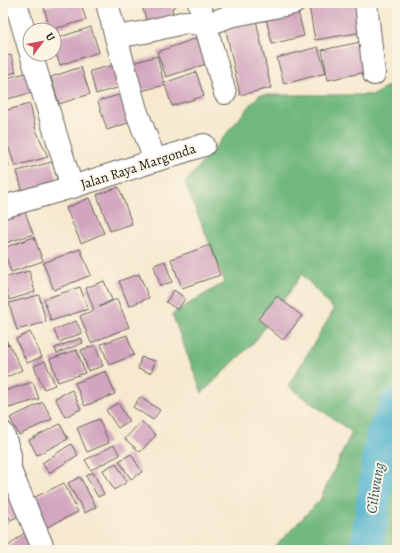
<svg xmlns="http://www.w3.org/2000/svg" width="400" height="553" font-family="Alegreya,serif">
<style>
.forest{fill:#71b87e;stroke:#466a4d}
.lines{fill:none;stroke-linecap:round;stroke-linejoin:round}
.river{stroke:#4fb3ce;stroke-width:34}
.building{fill:#d1a5be}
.minor-casing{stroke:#68645b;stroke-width:24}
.minor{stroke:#fff;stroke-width:22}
.labels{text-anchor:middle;stroke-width:4;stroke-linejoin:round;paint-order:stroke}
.street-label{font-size:14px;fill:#1c1c1c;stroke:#fcf5e5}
.water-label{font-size:15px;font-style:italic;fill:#305863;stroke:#fcf5e5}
</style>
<rect width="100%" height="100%" fill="#fcf5e5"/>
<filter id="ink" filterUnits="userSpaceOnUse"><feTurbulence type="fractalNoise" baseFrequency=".025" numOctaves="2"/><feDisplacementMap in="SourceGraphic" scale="8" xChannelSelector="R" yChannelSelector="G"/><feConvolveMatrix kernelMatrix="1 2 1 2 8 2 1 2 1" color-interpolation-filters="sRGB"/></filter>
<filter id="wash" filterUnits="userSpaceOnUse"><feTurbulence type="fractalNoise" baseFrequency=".012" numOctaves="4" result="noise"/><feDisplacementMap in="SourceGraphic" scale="16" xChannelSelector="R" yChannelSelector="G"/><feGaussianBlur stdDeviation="0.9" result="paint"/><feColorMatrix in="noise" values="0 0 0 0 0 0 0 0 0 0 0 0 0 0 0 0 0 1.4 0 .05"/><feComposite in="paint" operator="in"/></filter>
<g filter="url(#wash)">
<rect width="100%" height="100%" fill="#f6e9d0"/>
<polygon class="forest" points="397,81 397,550 272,550 320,500 352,432 288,386 334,310 302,274 256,340 202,393 172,314 225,282 185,183 259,95 373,95"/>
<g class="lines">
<polyline class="river" points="365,550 368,540 382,437 397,404"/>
</g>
<g id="blocks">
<g class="building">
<polygon points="59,3 81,3 86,20 50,30 44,7"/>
<polygon points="141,3 175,3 176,6 172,8 174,21 149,28"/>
<polygon points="330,3 364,3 369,31 315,40 309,6"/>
<polygon points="298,11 304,36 272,44 266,18"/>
<polygon points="256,20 271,88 240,95 225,26"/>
<polygon points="91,27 99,52 60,65 54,48 54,39"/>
<polygon points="197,38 206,64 166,77 157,52"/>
<polygon points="365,41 371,71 328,80 322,50"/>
<polygon points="318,47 326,73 284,84 277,58"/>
<polygon points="11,55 16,72 3,76 3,57"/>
<polygon points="157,56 164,83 196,72 204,96 172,106 165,85 137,92 129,64"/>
<polygon points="118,64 124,86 96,94 90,71"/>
<polygon points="81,67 90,94 59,104 51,77"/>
<polygon points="29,72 35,92 3,100 3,79"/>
<polygon points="122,94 131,122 107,130 98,101"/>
<polygon points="30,104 36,130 48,157 15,166 3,131 3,111"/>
<polygon points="3,145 9,166 3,168"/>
<polygon points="52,162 60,188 24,197 17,171"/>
<polygon points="119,187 132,224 110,231 97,195"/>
<polygon points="89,198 104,233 81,243 66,208"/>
<polygon points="23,206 33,234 3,244 3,212"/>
<polygon points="34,237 43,261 11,272 3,248"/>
<polygon points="210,245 220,275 182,288 171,259"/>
<polygon points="80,249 91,275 54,290 43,263"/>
<polygon points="165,261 172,282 160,286 154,265"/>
<polygon points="29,271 35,292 9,300 3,278"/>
<polygon points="139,274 149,298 129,306 119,281"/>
<polygon points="104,281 112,300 99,307 117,299 129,327 91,343 80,316 94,310 86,288"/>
<polygon points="80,287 88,309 51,321 44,299"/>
<polygon points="174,290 185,298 178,310 166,302"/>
<polygon points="39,295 46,322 17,330 9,303"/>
<polygon points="277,296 302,316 283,340 258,319"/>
<polygon points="76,321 82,333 59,342 54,330"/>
<polygon points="3,332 8,344 3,346"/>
<polygon points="30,332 42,357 27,363 16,339"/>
<polygon points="127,335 134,355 109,365 101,344"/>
<polygon points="81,338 83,343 57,353 55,348"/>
<polygon points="9,344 22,370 3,379 3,347"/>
<polygon points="95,345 103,366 88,371 81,350"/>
<polygon points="77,350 85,373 58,382 50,359"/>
<polygon points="141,357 155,361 151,373 138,369"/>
<polygon points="45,361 55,385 44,389 34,366"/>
<polygon points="106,371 115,394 85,406 75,383"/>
<polygon points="33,382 39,399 9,408 4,391"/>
<polygon points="72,390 81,409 65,417 55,398"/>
<polygon points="140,397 160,410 153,420 133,407"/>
<polygon points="43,402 52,419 19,435 10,418"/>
<polygon points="118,403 129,421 118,428 106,410"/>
<polygon points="99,419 109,443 87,452 77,428"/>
<polygon points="141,421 156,435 140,452 125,439"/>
<polygon points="60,424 68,439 37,455 29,440"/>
<polygon points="71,444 78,455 49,473 42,463"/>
<polygon points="114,445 120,455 91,470 85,460"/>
<polygon points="131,454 142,472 131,479 119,461"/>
<polygon points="116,463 127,482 114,490 103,470"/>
<polygon points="93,472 104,494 98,497 86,476"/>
<polygon points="80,477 96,507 85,513 68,483"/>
<polygon points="64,483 78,512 45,528 31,499"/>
<polygon points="3,488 7,496 3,498"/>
<polygon points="11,497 22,514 11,520 3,507 3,502"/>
<polygon points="3,513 9,522 3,526"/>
<polygon points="25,532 34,542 25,550 4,550"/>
</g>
</g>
</g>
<g filter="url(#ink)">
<use href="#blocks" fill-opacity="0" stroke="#68645b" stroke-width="1"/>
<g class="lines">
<defs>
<g id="minor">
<polyline points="16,3 30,51"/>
<polyline points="107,3 116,37"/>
<polyline points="199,3 225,93"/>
<polyline points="366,3 374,74"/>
<polyline points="31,54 72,187"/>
<polyline points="155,160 136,110 116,37 145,32 186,22 206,25 230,16 294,3"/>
<polyline points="3,207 72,187 204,145"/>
<polyline points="3,433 10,455 10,470 44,550"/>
</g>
</defs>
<use href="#minor" class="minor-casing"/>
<use href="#minor" class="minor"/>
</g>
</g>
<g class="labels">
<g class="street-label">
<text transform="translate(138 166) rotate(-18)" y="5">Jalan Raya Margonda</text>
</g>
<g class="water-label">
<text transform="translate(375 488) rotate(-81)" y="5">Ciliwung</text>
</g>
</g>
<rect width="400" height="553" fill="none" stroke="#fcf5e5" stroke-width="16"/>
<g transform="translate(42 42) rotate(58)"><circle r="19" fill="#fcf5e5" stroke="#a29e95"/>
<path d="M0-3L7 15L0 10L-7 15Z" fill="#d1495b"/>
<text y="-6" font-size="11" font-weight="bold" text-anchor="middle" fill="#1c1c1c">U</text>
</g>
</svg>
